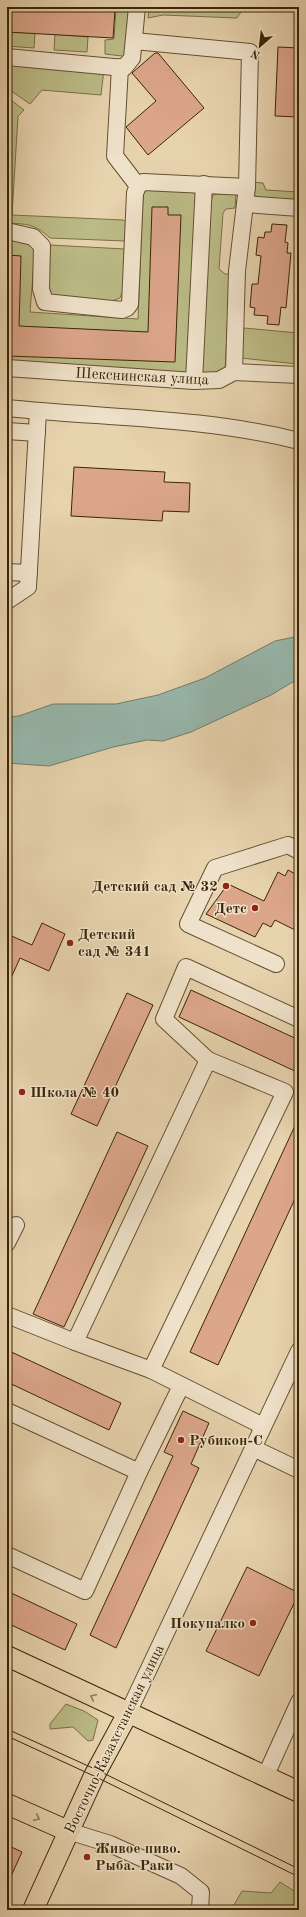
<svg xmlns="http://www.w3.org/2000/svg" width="306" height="1917" font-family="'Old Standard TT',serif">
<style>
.green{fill:#bbbb86;stroke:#7a7046}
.water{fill:#97b7ac;stroke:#727d6a}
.building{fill:#dca68b;stroke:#3a2507}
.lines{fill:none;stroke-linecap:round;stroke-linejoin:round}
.minor-casing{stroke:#655031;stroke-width:18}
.major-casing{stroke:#3a2507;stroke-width:22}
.minor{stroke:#efe2ca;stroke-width:16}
.major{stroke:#e7d3ae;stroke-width:20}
.tram{stroke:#3a2507;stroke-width:1}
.oneway{stroke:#907c5a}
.poi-dot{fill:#8f2418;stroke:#efe2ca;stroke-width:1.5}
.labels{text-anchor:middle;stroke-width:3;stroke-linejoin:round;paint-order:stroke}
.street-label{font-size:15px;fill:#3a2507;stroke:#efe2ca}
.poi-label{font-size:15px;font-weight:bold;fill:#3a2507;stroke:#efe2ca;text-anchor:start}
</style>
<rect width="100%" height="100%" fill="#e7d3ae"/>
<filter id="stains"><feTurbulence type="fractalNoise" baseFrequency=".005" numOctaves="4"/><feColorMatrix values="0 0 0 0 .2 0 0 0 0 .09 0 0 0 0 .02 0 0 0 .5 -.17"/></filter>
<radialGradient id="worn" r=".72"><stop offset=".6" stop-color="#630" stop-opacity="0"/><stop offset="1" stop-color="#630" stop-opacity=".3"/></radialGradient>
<g class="green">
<polygon points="86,7 134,7 130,57 105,54 105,40 114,39 116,9"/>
<polygon points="149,7 244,7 237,18 163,15 148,18"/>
<polygon points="7,32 35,33 34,48 7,46"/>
<polygon points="55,34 88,37 87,52 54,50"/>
<polygon points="7,63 104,69 101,95 42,90 30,104 7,88"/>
<path d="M7 97 24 110 18 116 12 215 123 220 127 222 125 241 50 238C35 224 27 224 7 223Z"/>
<polygon points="253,182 263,183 266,190 299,192 299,204 253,197"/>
<polygon points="146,189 198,193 188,371 184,376 7,365 7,238 30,242 35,250 30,312 138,319 143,196"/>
<polygon points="217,194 236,194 235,208 226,209 223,213 219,269 225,274 230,274 225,372 200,376 211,202 213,195"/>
<polygon points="50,245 125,249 123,290 120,298 112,301 51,296 46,283"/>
<polygon points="244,328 299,333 297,364 241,358"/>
<polygon points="66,1704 84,1711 98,1720 93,1740 88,1741 73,1727 50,1729 50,1724"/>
<polygon points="280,1882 299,1894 299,1910 231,1910 242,1891 271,1893"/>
</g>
<polygon class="water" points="299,636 299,681 291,683 271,695 191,732 163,741 147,740 113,747 49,766 7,763 7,717 19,716 53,704 116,704 158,695 205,678 275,641"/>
<g class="building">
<polygon points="7,7 74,7 115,10 113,38 7,32"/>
<polygon points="278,47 299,48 299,117 275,116"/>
<polygon points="155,53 158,53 204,108 148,155 126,127 156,101 132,73"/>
<polygon points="152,207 168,207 168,215 181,215 175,362 7,356 7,255 21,256 19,326 148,332"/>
<polygon points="272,224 287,225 285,242 288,243 287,253 291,253 286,308 281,307 279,325 267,324 268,316 254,315 255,308 250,307 252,284 258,284 261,256 256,255 258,237 264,238 265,232 271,232"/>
<polygon points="74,467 165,472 164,482 190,483 189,512 163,511 162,521 71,516"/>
<polygon points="288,870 299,876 299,932 275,920 271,927 263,923 255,937 206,914 228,884 264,901 278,872 285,876"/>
<polygon points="42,923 65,934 49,971 20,958 7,987 7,934 32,945"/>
<polygon points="191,990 299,1040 299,1073 179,1017"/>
<polygon points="127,993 153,1005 97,1126 71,1114"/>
<polygon points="299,1117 299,1190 218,1365 190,1352"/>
<polygon points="117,1132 148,1146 64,1327 33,1314"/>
<polygon points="7,1350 121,1403 109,1430 7,1382"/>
<polygon points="183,1411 209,1423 191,1464 199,1468 116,1648 90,1635 173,1456 164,1452"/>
<polygon points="247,1567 299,1593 259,1676 206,1651"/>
<polygon points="7,1591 77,1624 65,1650 7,1623"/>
<polygon points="7,1845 22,1852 7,1885"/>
</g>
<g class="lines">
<defs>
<g id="minor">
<polyline points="134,41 250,52 247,187 237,271 234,372"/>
<polyline points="7,57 124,68 132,58 137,7"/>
<polyline points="120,67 115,156 138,186"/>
<polyline points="245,204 299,208"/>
<polyline points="7,231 33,237 42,246 41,289 45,302 122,310 127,308 130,304 135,193 138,186 143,182 247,187"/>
<polyline points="7,368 194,381 219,380 234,372 299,375"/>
<polyline points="194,381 204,184"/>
<path d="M7 408C104 418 204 417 299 441"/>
<polyline points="7,431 37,433"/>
<polyline points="7,572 29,573"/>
<polyline points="7,601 28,587 38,411"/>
<polyline points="276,964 188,924 215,868 288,845 299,851"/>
<polyline points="208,1060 164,1019 186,967 299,1019"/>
<polyline points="7,1243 16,1225"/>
<polyline points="7,1315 75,1342 151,1370 263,1426"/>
<polyline points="75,1342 208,1060 285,1092 151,1370"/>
<polyline points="7,1411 139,1472"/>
<polyline points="253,1448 299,1470"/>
<polyline points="7,1555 85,1591 139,1472 181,1386"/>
<polyline points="128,1713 299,1351"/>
<polyline points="265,1777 299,1702"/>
<polyline points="68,1831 110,1844 181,1876 201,1892 200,1910"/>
</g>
<g id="major">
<polyline points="7,1656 299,1792"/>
<polyline points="7,1804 68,1831"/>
<polyline points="33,1910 94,1776 128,1713"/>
</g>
</defs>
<use href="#minor" class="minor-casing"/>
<use href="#major" class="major-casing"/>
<use href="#minor" class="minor"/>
<use href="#major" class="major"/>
<g class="tram">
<polyline points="7,1729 97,1770 299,1869"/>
<polyline points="7,1736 94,1776 299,1877"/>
</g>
</g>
<defs><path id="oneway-chevron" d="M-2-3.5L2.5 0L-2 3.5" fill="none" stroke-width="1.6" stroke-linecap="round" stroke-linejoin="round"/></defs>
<g class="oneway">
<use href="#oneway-chevron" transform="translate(93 1697) rotate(-155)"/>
<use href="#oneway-chevron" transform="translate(37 1818) rotate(25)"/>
</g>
<g class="poi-dot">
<circle cx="226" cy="886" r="4"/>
<circle cx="255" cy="908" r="4"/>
<circle cx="70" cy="943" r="4"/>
<circle cx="22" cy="1092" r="4"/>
<circle cx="181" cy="1440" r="4"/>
<circle cx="253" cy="1623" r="4"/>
<circle cx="87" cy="1857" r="4"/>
</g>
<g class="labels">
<g class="street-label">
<text transform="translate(142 376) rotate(3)" y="5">Шекснинская улица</text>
<text transform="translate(114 1739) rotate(-64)" y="5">Восточно-Казахстанская улица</text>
</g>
<g class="poi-label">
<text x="218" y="891" text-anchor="end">Детский сад № 32</text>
<text x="247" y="913" text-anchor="end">Детс</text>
<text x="78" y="939">Детский<tspan x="78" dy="17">сад № 341</tspan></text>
<text x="30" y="1097">Школа № 40</text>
<text x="189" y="1445">Рубикон-С</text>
<text x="245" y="1628" text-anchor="end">Покупалко</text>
<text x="95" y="1853">Живое пиво.<tspan x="95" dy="17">Рыба. Раки</tspan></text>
</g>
</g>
<rect width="306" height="1917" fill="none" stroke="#e7d3ae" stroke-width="24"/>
<rect x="8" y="8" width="290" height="1901" fill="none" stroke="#3a2507" stroke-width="2"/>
<rect x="12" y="12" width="282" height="1893" fill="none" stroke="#3a2507"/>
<g transform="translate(260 46) rotate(208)" stroke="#efe2ca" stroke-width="3" paint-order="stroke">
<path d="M0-3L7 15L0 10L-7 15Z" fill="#3a2507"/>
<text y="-6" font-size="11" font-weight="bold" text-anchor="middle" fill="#3a2507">N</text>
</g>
<rect width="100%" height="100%" filter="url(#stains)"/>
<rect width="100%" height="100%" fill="url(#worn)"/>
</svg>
